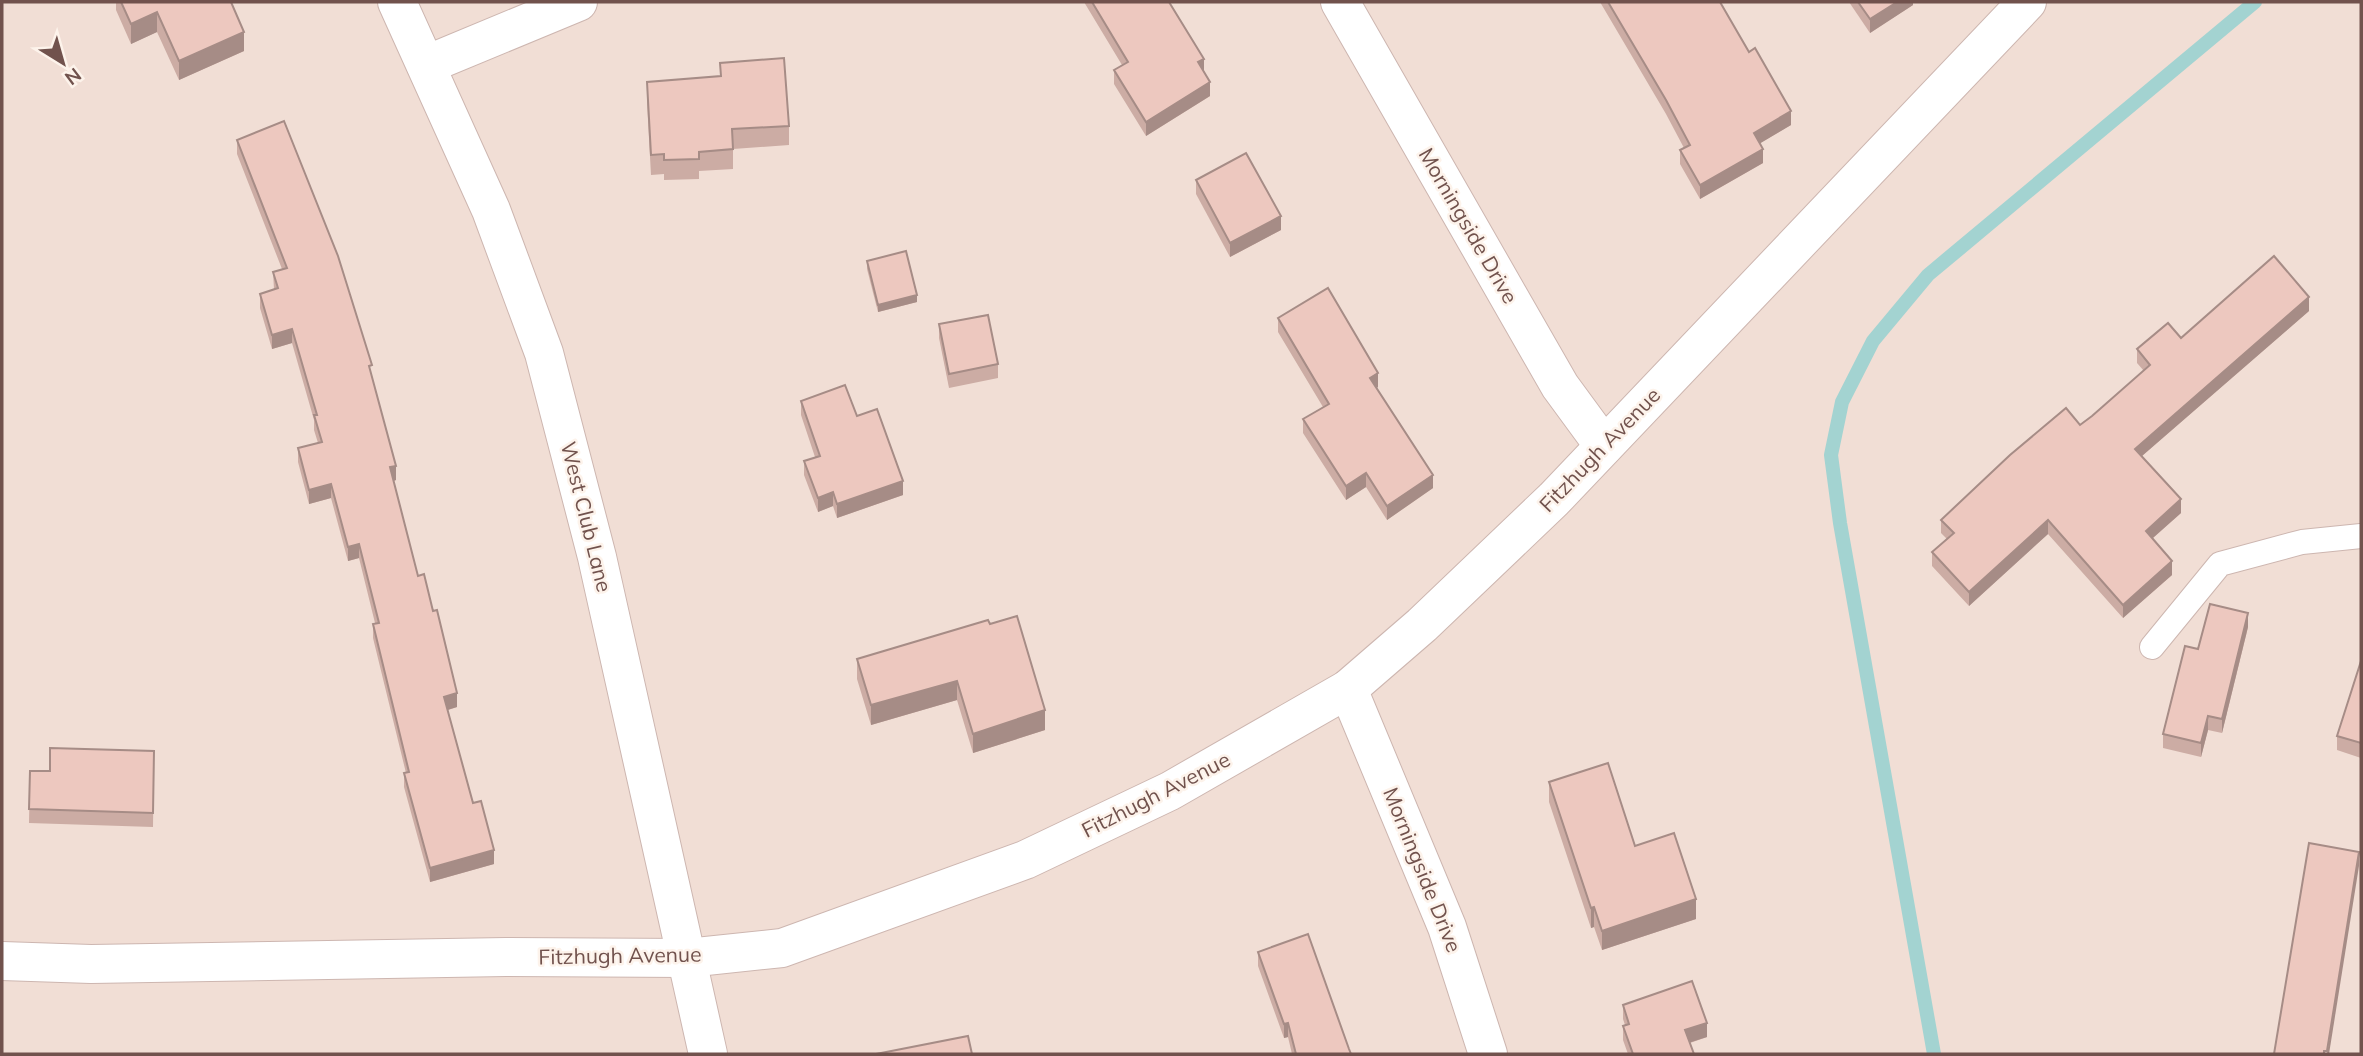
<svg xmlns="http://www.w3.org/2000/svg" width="2363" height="1056" font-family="Mulish,sans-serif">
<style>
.residential{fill:#f1ded5}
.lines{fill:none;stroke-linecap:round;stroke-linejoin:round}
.stream{stroke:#a3d3d1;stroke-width:14}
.lane-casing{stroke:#cdb6b0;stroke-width:26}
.street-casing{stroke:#cdb6b0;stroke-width:40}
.lane{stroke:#fff;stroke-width:24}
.street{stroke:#fff;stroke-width:38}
.wall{fill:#ccaca4}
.shaded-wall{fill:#a68c86}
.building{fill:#edc8bf;stroke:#a68c86;stroke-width:2}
.labels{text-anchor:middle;stroke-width:5;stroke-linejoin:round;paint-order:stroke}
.street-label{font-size:21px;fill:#71524d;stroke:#fdf3eb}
</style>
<rect width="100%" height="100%" fill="#faeee6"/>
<rect class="residential" x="2" y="2" width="2359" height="1052"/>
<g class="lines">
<polyline class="stream" points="1934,1054 1840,523 1831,455 1842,402 1873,341 1928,275 2255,2"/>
<defs>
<polyline id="lane" points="2152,647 2220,564 2302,542 2361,536"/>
<g id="street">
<polyline points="397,2 491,210 544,353 597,557 708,1054"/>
<polyline points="1340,2 1560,386 1604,446"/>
<polyline points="426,65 578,2"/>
<polyline points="1348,689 1447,927 1488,1054"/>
<polyline points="2,961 91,964 506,957 687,958 782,948 1025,860 1170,791 1348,689 1422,625 1554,499 2027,2"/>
</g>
</defs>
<use href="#lane" class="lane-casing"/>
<use href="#street" class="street-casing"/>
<use href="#lane" class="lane"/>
<use href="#street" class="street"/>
</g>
<g class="wall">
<polygon points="116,2 231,2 244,51 179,80 157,32 131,44 116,10"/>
<polygon points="1084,2 1169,2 1204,71 1210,96 1146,136 1114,84 1114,70 1122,65"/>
<polygon points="1600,2 1720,2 1791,125 1760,143 1763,163 1700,199 1680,164 1680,150 1684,148 1666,114"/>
<polygon points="1849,2 1913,2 1913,5 1870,33"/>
<polygon points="720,63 789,126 789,145 733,149 733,169 699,171 699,179 664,180 664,174 651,175 647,102 647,82 720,76"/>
<polygon points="237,140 372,377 396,480 394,481 418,576 457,707 448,710 473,803 494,864 430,882 404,787 404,773 406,773 373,638 373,624 375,623 359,558 348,561 331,498 309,504 298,462 298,448 318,443 314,430 314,420 292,343 272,349 260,308 260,294 274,289 273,272 282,269 237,154"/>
<polygon points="1196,180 1281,230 1230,257 1196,194"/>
<polygon points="867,261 917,302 878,312 867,269"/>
<polygon points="2309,311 2142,456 2181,513 2153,538 2172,575 2123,618 2048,534 1969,606 1932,566 1932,552 1947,539 1941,533 1941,520 2092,416 2144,371 2137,363 2137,349 2181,338"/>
<polygon points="1278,318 1378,387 1376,388 1433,488 1387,520 1366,487 1346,500 1303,433 1303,419 1323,407 1278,332"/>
<polygon points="939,324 998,364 998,378 949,388 939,338"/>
<polygon points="801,401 857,416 903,495 837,518 833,506 818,512 804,475 804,461 815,457 801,415"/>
<polygon points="990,624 1045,730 973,753 957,700 871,725 857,679 857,659"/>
<polygon points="2248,627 2222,733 2208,730 2201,757 2163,748 2163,734 2198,649"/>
<polygon points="2361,661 2361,758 2337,750 2337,736"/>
<polygon points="154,751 153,827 29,823 30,771 50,771"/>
<polygon points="1549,782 1635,846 1696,919 1602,950 1594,927 1591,928 1549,802"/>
<polygon points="1258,952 1351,1054 1292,1054 1288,1037 1284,1038 1258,966"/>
<polygon points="1623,1005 1707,1037 1690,1043 1694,1054 1628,1054 1623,1040 1623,1026 1625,1025 1623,1019"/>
</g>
<g class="shaded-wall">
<polygon points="1897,2 1913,2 1913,5 1870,33 1870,19"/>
<polygon points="157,12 157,32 131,44 131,24"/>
<polygon points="244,32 244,51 179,80 179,61"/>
<polygon points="1204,59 1204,73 1198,62"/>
<polygon points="1210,82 1210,96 1146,136 1146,122"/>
<polygon points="1791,111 1791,125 1754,147 1754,133"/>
<polygon points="1763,149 1763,163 1700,199 1700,185"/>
<polygon points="1281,216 1281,230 1230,257 1230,243"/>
<polygon points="917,295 917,302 878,312 878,305"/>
<polygon points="2309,297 2309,311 2135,462 2135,449"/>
<polygon points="292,329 292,343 272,349 272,335"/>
<polygon points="1378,373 1378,387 1370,392 1370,378"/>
<polygon points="396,466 396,480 390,482 390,467"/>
<polygon points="1366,473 1366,487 1346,500 1346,486"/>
<polygon points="1433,475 1433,488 1387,520 1387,506"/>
<polygon points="903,481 903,495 837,518 837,504"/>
<polygon points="331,484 331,498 309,504 309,490"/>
<polygon points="833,492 833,506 818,512 818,498"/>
<polygon points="2181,499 2181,513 2146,544 2146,531"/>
<polygon points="2048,520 2048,534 1969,606 1969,592"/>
<polygon points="359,544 359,558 348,561 348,547"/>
<polygon points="2172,561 2172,575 2123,618 2123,605"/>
<polygon points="2248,613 2248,627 2222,733 2222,719"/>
<polygon points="957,681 957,700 871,725 871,705"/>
<polygon points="457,693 457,707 444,711 444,697"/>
<polygon points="1045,710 1045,730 973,753 973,734"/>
<polygon points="2208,716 2208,730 2201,757 2201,743"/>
<polygon points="494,850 494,864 430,882 430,868"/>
<polygon points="2359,852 2359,866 2329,1054 2327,1054"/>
<polygon points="1696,899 1696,919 1602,950 1602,931"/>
<polygon points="1594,907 1594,927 1591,928 1591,908"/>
<polygon points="1288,1023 1288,1037 1284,1038 1284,1024"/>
<polygon points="1707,1023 1707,1037 1685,1044 1685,1030"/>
</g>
<g class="building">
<polygon points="121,2 231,2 244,32 179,61 157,12 131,24"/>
<polygon points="1092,2 1169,2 1204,59 1198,62 1210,82 1146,122 1114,70 1128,62"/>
<polygon points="1608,2 1720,2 1749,52 1755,48 1791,111 1754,133 1763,149 1700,185 1680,150 1690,145 1666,100"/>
<polygon points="1858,2 1897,2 1870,19"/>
<polygon points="784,58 789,126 732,129 733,149 699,152 699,159 664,160 664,154 651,155 647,82 721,76 720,63"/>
<polygon points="284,121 338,256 372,365 369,366 396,466 390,467 418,576 424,574 433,611 437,610 457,693 444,697 473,803 481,801 494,850 430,868 404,773 409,772 373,624 379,623 359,544 348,547 331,484 309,490 298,448 322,442 314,415 317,415 292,329 272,335 260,294 278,288 273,272 287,268 237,140"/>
<polygon points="1246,153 1281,216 1230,243 1196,180"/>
<polygon points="906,251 917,295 878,305 867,261"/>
<polygon points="2274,256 2309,297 2135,449 2181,499 2146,531 2172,561 2123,605 2048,520 1969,592 1932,552 1954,533 1941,520 2010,455 2066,408 2080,425 2092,416 2150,365 2137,349 2168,323 2181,338"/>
<polygon points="1328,288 1378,373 1370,378 1433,475 1387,506 1366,473 1346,486 1303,419 1329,404 1278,318"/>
<polygon points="988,315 998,364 949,374 939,324"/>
<polygon points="845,385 857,416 877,409 903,481 837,504 833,492 818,498 804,461 820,456 801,401"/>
<polygon points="2210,604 2248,613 2222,719 2208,716 2201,743 2163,734 2185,646 2198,649"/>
<polygon points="1017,616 1045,710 973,734 957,681 871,705 857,659 988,620 990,624"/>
<polygon points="2361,661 2361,743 2337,736"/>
<polygon points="50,748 154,751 153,813 29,809 30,771 50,771"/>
<polygon points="1608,763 1635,846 1674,833 1696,899 1602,931 1594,907 1591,908 1549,782"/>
<polygon points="2309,843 2359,852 2327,1051 2324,1051 2324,1054 2274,1054"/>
<polygon points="1308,934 1349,1049 1351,1054 1296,1054 1288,1023 1284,1024 1258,952"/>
<polygon points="1692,981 1707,1023 1685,1030 1694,1054 1633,1054 1623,1026 1629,1024 1623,1005"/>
<polygon points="968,1036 972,1054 876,1054"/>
</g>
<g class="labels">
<g class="street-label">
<text transform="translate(1468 226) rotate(60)" y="7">Morningside Drive</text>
<text transform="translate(1600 450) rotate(-46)" y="7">Fitzhugh Avenue</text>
<text transform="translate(586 517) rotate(76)" y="7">West Club Lane</text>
<text transform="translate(1156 795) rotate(-27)" y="7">Fitzhugh Avenue</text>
<text transform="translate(1422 870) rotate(68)" y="7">Morningside Drive</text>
<text transform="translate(620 956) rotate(-1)" y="7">Fitzhugh Avenue</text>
</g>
</g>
<rect width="2363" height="1056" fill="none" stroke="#71524d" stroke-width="7"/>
<g transform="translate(63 63) rotate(143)" stroke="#fdf3eb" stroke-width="5" paint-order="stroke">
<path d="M0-5L12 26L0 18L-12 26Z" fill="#71524d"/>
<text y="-10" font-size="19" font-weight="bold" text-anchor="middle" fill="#71524d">N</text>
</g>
</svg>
